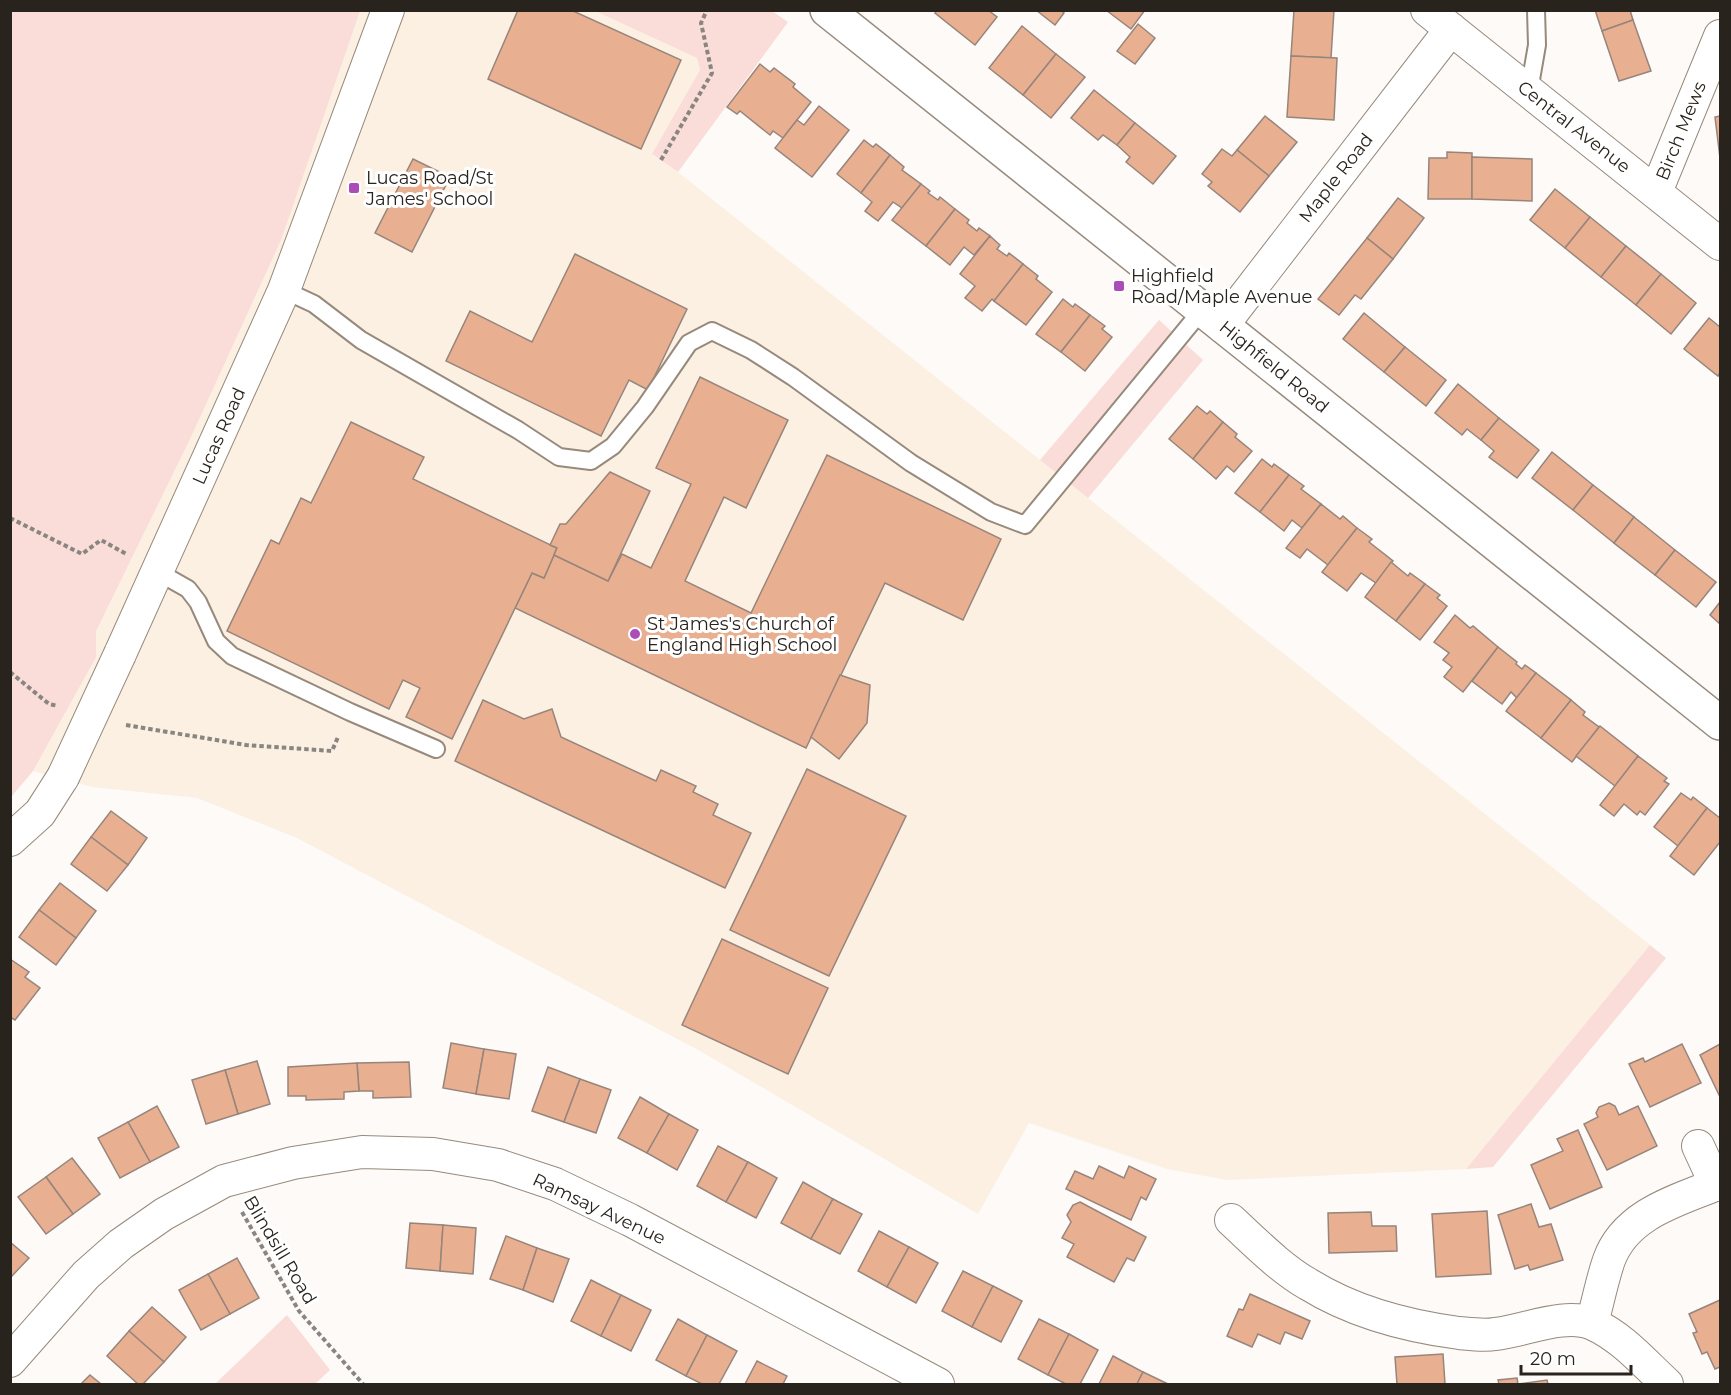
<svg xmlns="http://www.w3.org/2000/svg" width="1731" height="1395" font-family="Montserrat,sans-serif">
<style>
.built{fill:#fcf0e3}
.green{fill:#fadcd8}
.building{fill:#e9af91;stroke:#97857c;stroke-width:1.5}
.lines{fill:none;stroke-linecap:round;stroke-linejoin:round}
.service-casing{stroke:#978a7c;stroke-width:20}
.minor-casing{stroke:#978a7c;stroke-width:34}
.tertiary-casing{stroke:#978a7c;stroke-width:36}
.path{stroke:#898580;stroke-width:4;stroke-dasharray:4.5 3;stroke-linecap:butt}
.service{stroke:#fff;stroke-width:16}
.minor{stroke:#fff;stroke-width:32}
.tertiary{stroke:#fff;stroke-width:33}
.minor-bridge-casing{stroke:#978a7c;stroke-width:34;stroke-linecap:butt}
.minor-bridge{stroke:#fff;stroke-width:32}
.poi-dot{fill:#aa4db7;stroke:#fff;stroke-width:2}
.labels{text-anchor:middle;stroke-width:6;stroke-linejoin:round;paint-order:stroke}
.street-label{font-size:18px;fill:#28231d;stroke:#fff}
.poi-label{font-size:18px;fill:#28231d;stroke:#fff;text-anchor:start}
</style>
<rect width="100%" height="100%" fill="#fdfaf7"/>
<polygon class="built" points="11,11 595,11 697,58 700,70 653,155 678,172 1650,945 1466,1169 1227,1180 1167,1169 1029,1123 978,1214 700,1051 297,838 197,798 92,787 33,771 11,797"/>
<g class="green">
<polygon points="11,10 360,11 281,240 190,439 96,631 96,657 33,771 11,797"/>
<polygon points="595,11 772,11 788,22 678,172 652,154 700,70 697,58"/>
<polygon points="1159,320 1203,360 1088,498 1040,460"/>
<polygon points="1650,945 1666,958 1493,1167 1466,1169"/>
<polygon points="287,1315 330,1370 315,1384 215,1384"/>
</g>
<g class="building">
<polygon points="518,10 571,10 681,60 641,149 488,79"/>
<polygon points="937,10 988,10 997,17 975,45 935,13"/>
<polygon points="1036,10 1061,10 1064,13 1055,25"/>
<polygon points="1106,10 1145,10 1131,29"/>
<polygon points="1294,10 1334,10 1331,58 1291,56"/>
<polygon points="1595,10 1630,10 1633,20 1602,31"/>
<polygon points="1633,20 1651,71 1619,81 1602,31"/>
<polygon points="1138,24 1155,38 1135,64 1117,51"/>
<polygon points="1022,26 1056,54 1023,95 989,68"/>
<polygon points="1056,54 1085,77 1051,118 1023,95"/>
<polygon points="1291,56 1337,58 1334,120 1287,117"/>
<polygon points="760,64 770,72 774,68 795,84 793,87 811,102 783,138 773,131 770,135 740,111 737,114 727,107"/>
<polygon points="1094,90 1135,123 1117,145 1103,135 1098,140 1071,118"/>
<polygon points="819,106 849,130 812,177 775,148 797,120 804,125"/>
<polygon points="1265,116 1297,142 1269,176 1237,150"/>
<polygon points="1720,116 1720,158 1715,117"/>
<polygon points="1135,123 1176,156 1153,184 1126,162 1130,157 1117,145"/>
<polygon points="864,140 873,147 876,144 890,155 861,193 837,174"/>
<polygon points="1222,149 1232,156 1237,150 1269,176 1240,212 1208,186 1212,182 1202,174"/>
<polygon points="1447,152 1472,153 1472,199 1428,199 1429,158 1447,158"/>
<polygon points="890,155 904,167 902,170 921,184 902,208 893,202 878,221 865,211 872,202 861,193"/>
<polygon points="1472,157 1532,159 1532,201 1472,199"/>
<polygon points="413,159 450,177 412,252 375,233"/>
<polygon points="921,184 930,191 928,193 938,200 940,197 955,209 926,246 892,220"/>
<polygon points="1555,189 1590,217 1565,248 1530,220"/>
<polygon points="1398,198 1424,218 1393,259 1367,238"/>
<polygon points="955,209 969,220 967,223 977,231 979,228 990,236 974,255 964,247 950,265 926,246"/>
<polygon points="1590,217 1626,246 1601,277 1565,248"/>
<polygon points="990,236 1000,245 997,249 1007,256 1009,253 1023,264 994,301 992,299 982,311 965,298 975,286 960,274"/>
<polygon points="1367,238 1393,259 1361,299 1355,295 1339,315 1318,299"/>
<polygon points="1626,246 1661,274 1636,305 1601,277"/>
<polygon points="575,254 687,309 648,390 629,380 601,436 446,361 470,311 532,342"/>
<polygon points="1023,264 1038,276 1036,279 1052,292 1026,325 994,301"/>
<polygon points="1661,274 1696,303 1671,334 1636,305"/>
<polygon points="1063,299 1073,307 1075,304 1090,315 1061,352 1036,334"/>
<polygon points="1364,313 1405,347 1384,372 1343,339"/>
<polygon points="1090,315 1105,326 1102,329 1112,337 1085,371 1061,352"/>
<polygon points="1709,318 1720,327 1720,372 1718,376 1684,349"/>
<polygon points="1405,347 1446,380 1426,406 1384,372"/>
<polygon points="700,377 788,420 746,508 724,497 685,581 751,613 827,455 1001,539 963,620 885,583 806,748 515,608 532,573 544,578 554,555 608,581 622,554 651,568 691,484 656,468"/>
<polygon points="1458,384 1499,418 1481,440 1467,429 1462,435 1435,413"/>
<polygon points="1197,406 1207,414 1210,411 1223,422 1193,459 1169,439"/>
<polygon points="1499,418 1539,450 1517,478 1489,457 1494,451 1481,440"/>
<polygon points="351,422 424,457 413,479 557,548 544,578 532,573 452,739 406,717 420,688 403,680 389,709 227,631 271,540 279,544 301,498 311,503"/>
<polygon points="1223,422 1237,434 1235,437 1252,451 1234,472 1227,466 1216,479 1193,459"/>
<polygon points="1552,452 1593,485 1573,510 1532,478"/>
<polygon points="1262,459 1272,467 1274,464 1289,475 1260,512 1235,493"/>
<polygon points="610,472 650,491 608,581 554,555 557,548 550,545 560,524 566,524"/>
<polygon points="1289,475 1304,486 1301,489 1321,504 1302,528 1292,520 1284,531 1260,512"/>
<polygon points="1593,485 1634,517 1614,543 1573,510"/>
<polygon points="1321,504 1340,519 1343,516 1357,528 1328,565 1307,549 1300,558 1286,548"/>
<polygon points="1634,517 1675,550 1655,575 1614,543"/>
<polygon points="1357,528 1372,539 1369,542 1393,561 1376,583 1361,573 1347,591 1322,572"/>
<polygon points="1675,550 1716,582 1696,607 1655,575"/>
<polygon points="1391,562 1408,576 1410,573 1425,584 1396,621 1365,597"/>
<polygon points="1425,584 1440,595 1437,598 1447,606 1420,640 1396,621"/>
<polygon points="1720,602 1720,624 1710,615"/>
<polygon points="1455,615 1470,628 1473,626 1498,647 1463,692 1444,677 1452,667 1443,660 1449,653 1434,642"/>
<polygon points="1498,647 1517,662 1516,664 1522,669 1525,665 1536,673 1517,698 1511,692 1502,704 1472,681"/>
<polygon points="1536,673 1571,700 1541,738 1506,711"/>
<polygon points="840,675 870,685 867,723 839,759 811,737"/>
<polygon points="483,700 524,719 552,709 561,737 656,781 661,770 696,786 693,792 718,804 713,815 751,833 725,888 455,761"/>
<polygon points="1571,700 1585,712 1583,715 1599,727 1572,762 1541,738"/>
<polygon points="1600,726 1638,756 1615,786 1576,756"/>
<polygon points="1638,756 1667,778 1664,781 1669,784 1645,815 1640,811 1637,815 1624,804 1614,816 1600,805"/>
<polygon points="807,769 906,816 829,976 730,930"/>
<polygon points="1681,793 1691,800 1693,797 1707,808 1678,846 1654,827"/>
<polygon points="1707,808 1720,818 1720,842 1694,875 1670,856"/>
<polygon points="111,811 147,838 128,865 91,837"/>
<polygon points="91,837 128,865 107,891 71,864"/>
<polygon points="60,883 96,911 76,938 39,910"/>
<polygon points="39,910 76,938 56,965 19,937"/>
<polygon points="722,939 828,988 788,1074 682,1025"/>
<polygon points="10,959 29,972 25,977 40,988 15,1020 10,1017"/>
<polygon points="451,1043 484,1049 476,1094 443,1088"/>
<polygon points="1682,1044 1701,1083 1650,1107 1629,1064 1643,1058 1645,1062"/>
<polygon points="1720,1044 1720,1097 1700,1055"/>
<polygon points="484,1049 516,1054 509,1099 476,1094"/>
<polygon points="257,1061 270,1104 238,1114 225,1070"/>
<polygon points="409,1062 411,1097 373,1098 373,1091 359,1091 357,1063"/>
<polygon points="357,1063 359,1091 344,1092 344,1099 306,1100 306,1096 288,1096 288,1067"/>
<polygon points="548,1067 580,1079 564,1122 532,1111"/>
<polygon points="225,1070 238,1114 206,1124 192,1080"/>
<polygon points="580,1079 611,1090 596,1133 564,1122"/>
<polygon points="640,1097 669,1114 647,1153 618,1138"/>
<polygon points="1609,1103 1615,1106 1619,1115 1638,1106 1657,1146 1607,1170 1584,1124 1598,1117 1596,1113 1599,1107"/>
<polygon points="157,1106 179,1147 150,1162 128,1122"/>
<polygon points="669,1114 698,1130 677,1170 647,1153"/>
<polygon points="128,1122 150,1162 120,1178 98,1138"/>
<polygon points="1578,1130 1602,1187 1550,1209 1531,1165 1563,1151 1557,1139"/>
<polygon points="718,1146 748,1162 726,1202 697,1186"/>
<polygon points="72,1158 100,1194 73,1214 46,1177"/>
<polygon points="748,1162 777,1178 756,1218 726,1202"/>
<polygon points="1099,1166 1124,1178 1129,1166 1156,1179 1146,1200 1141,1197 1131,1220 1066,1189 1075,1171 1093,1179"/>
<polygon points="46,1177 73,1214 46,1234 18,1197"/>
<polygon points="803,1182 833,1199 811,1239 781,1223"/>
<polygon points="833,1199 862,1214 840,1254 811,1239"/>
<polygon points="1080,1202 1146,1237 1134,1261 1127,1258 1114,1282 1067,1257 1074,1244 1062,1238 1071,1222 1067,1215 1073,1205"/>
<polygon points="1531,1204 1539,1227 1551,1224 1563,1260 1530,1270 1528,1265 1515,1269 1498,1215"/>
<polygon points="1487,1211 1491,1274 1436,1277 1432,1214"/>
<polygon points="1371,1212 1372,1226 1396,1226 1397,1251 1329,1253 1328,1213"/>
<polygon points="410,1223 443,1225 440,1271 406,1268"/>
<polygon points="443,1225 476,1228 473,1274 440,1271"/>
<polygon points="879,1231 909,1247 887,1287 858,1271"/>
<polygon points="506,1236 537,1248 523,1290 490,1279"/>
<polygon points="10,1242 29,1258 10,1278"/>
<polygon points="909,1247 938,1263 916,1303 887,1287"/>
<polygon points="537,1248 569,1259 553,1302 523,1290"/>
<polygon points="237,1258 259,1298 230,1314 208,1274"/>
<polygon points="963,1271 993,1286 972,1327 942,1311"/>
<polygon points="208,1274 230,1314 201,1330 179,1290"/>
<polygon points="591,1280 621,1295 601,1336 571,1321"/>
<polygon points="993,1286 1022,1301 1001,1342 972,1327"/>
<polygon points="1250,1294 1310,1321 1302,1339 1285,1332 1280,1344 1258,1334 1252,1347 1227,1336 1239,1309 1243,1310"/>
<polygon points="621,1295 651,1310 631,1351 601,1336"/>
<polygon points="1720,1300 1720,1367 1715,1369 1707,1352 1702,1354 1693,1333 1697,1332 1689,1314"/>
<polygon points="152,1307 186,1337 164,1362 129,1331"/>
<polygon points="678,1319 707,1335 686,1376 656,1360"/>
<polygon points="1039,1319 1069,1334 1048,1375 1018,1359"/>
<polygon points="129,1331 164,1362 143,1384 138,1384 107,1356"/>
<polygon points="1069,1334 1098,1350 1080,1384 1066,1384 1048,1375"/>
<polygon points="707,1335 737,1351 719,1384 702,1384 686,1376"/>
<polygon points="1443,1354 1445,1384 1397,1384 1395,1357"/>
<polygon points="1113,1356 1143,1372 1137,1384 1099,1384"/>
<polygon points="757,1361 787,1376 783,1384 745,1384"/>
<polygon points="1143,1372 1168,1384 1137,1384"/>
<polygon points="90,1375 101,1384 81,1384"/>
<polygon points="1517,1378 1518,1384 1547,1380 1548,1384 1499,1384 1498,1380"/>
</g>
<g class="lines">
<defs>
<g id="service">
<polyline points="1529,91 1537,45 1536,10"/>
<polyline points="284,290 314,304 361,340 518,430 559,457 591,461 613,446 645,407 689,343 712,331 751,350 793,377 911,463 991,512 1025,525 1202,310"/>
<polyline points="158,572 188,589 198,602 216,641 232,656 350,712 436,749"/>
</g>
<g id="minor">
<polyline points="1427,10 1720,244"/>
<polyline points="1656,192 1720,36"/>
<polyline points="1222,326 1451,29"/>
<polyline points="120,654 284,290 388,10"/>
<polyline points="10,840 40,813 63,777"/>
<polyline points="1698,1146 1716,1185"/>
<path d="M1231 1220C1255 1242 1280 1268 1308 1284 1353 1312 1406 1326 1459 1333 1470 1334 1484 1336 1495 1334 1524 1331 1565 1312 1593 1324 1622 1337 1644 1363 1667 1384"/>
<path d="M1592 1323C1598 1302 1602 1280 1609 1260 1626 1213 1679 1200 1720 1183"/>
<polyline points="10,1361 86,1275 121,1244 164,1214 224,1181 293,1163 362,1152 433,1154 498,1165 555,1184 630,1220 938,1384"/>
</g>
<polyline id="tertiary" points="827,10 1720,723"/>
</defs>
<use href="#service" class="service-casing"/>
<use href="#minor" class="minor-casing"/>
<use href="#tertiary" class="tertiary-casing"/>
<g class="path">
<polyline points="661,160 712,73 701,23 707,10"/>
<polyline points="10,518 82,554 101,540 128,555"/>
<polyline points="10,672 49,704 58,706"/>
<polyline points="126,725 246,745 332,751 338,737"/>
<polyline points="242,1212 299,1311 363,1384"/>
</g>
<use href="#service" class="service"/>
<use href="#minor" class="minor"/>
<use href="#tertiary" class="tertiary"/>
<defs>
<polyline id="minor-bridge" points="63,777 120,654"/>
</defs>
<use href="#minor-bridge" class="minor-bridge-casing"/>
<use href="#minor-bridge" class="minor-bridge"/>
</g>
<g class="poi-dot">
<rect x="348" y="182" width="12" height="12" rx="3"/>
<rect x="1113" y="280" width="12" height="12" rx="3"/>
<circle cx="635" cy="634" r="6"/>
</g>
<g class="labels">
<g class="street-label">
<text transform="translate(1574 127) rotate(38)" y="6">Central Avenue</text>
<text transform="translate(1681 131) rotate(-68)" y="6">Birch Mews</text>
<text transform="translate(1336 178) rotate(-52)" y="6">Maple Road</text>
<text transform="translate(1274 367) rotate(39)" y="6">Highfield Road</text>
<text transform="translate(219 436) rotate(-66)" y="6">Lucas Road</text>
<text transform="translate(599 1209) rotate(25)" y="6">Ramsay Avenue</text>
<text transform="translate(280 1250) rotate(59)" y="6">Blindsill Road</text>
</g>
<g class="poi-label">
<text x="366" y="184">Lucas Road/St<tspan x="366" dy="21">James' School</tspan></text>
<text x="1131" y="282">Highfield<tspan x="1131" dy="21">Road/Maple Avenue</tspan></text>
<text x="647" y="630">St James's Church of<tspan x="647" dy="21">England High School</tspan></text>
</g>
</g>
<rect width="1731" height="1395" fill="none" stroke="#28231d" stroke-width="24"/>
<path d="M1521 1365v9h110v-9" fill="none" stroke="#28231d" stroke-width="3"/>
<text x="1530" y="1365" font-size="18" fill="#28231d" stroke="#ffffff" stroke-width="4.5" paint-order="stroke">20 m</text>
</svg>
